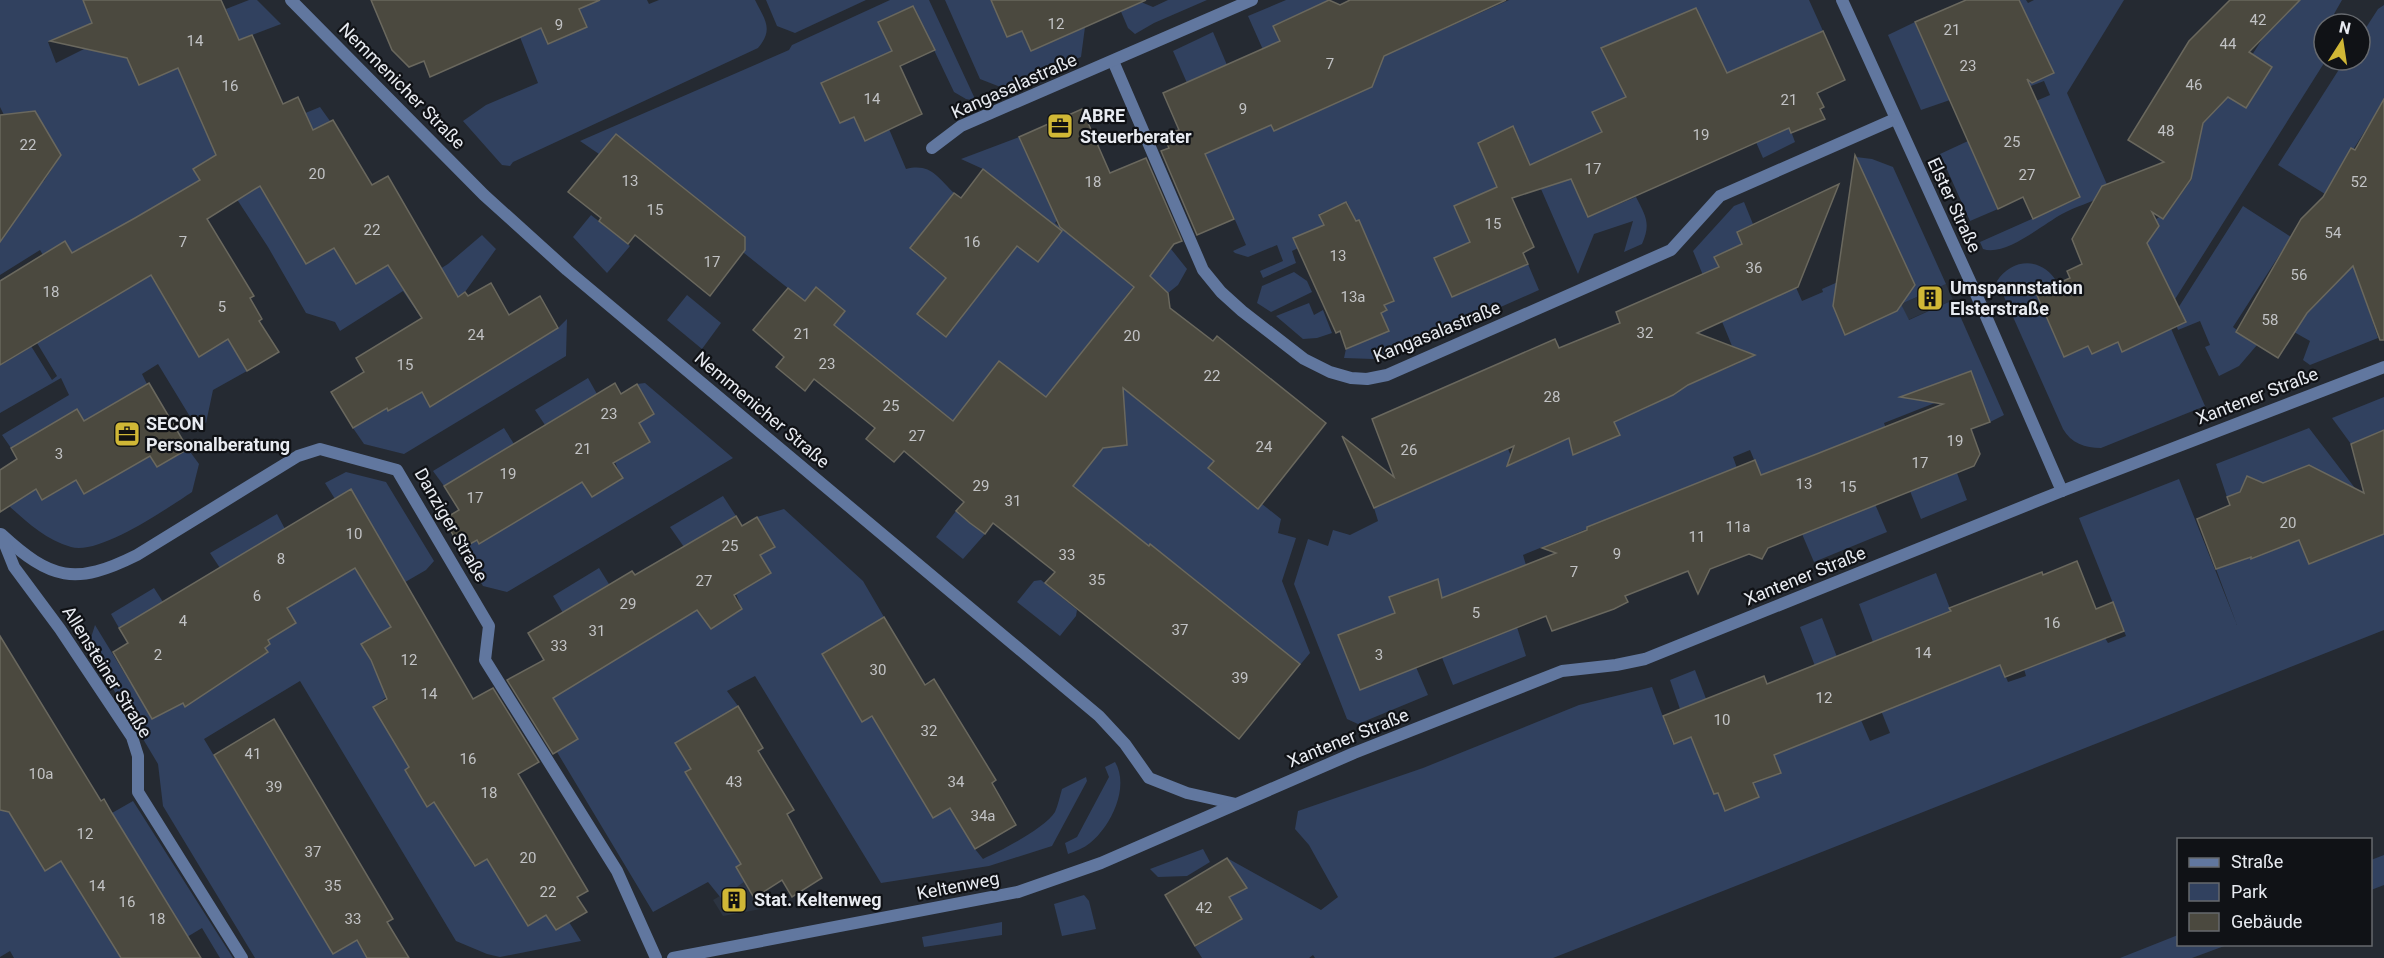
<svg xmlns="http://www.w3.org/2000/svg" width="2384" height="958" font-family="Roboto,sans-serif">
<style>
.built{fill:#2c3441}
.green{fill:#31415f}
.building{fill:#4b493f;stroke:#6a685e;stroke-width:1.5}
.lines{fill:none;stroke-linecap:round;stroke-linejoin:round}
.street{stroke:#61779f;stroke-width:12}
.labels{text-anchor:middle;stroke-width:4.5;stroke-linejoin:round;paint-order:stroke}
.number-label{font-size:15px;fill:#c1c2c4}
.street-label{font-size:18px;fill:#e8ebf1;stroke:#101216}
.poi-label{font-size:18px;font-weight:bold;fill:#e8ebf1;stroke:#101216;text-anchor:start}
</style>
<rect width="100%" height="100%" fill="#252a32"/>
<g class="built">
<polygon points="1946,284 1953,300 1908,320 1901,304"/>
<polygon points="744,882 761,909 723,916 713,900"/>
</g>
<g class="green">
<polygon points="0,0 83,0 92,23 48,42 56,63 100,41 125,53 139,85 178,68 208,137 267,111 274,126 320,107 330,121 262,162 247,166 269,202 281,195 317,219 356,284 405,255 422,280 448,264 482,235 496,249 465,292 422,319 403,291 340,331 335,322 306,313 268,247 210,158 193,169 200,180 121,226 199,356 228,339 247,371 213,390 206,423 189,415 158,364 142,374 149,388 126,396 84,421 11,448 2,435 69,395 61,378 0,413 0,365 31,346 52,380 57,376 37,343 103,303 65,241 43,255 40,250 0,275 0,204 44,181 61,155 35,111 4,115 0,107"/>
<polygon points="249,0 257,0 281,24 239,40 226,9"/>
<path d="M575 0H647L649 4 659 0H755C765 20 774 29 758 48L513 162 510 166 502 165 463 121 486 105 538 83 520 37 541 28 549 44 587 27Z"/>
<polygon points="766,0 866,0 795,33 777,26"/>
<path d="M890 0H929L976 101 966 99 954 92 913 6 878 22 892 51 821 84 840 123 854 117 865 141 889 129 906 169C931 163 937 177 954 193L921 235 925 240 915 253 944 277 983 169 961 159 1019 137 1041 186 1060 179 1064 211 1055 223 1096 256 1125 184 1118 169 1138 162 1137 253 1156 269 1171 249 1187 269 1178 285 1168 293 1161 287 1152 288 1136 283 1081 353 1127 389 1228 390 1212 472 1257 508 1262 504 1281 519 1278 533 1296 538 1282 581 1310 653 1300 665 1181 568 1147 610 1064 498 1077 480 953 421 834 325 845 311 816 288 793 316 789 289 714 229 603 150 599 154 580 141 789 50 792 45Z"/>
<polygon points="945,0 991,0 1007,37 1022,31 1031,51 1085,27 1081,57 1003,88 980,79"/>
<polygon points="1116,0 1141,2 1153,7 1168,0 1207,0 1154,23 1135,34 1128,28"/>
<path d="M1286 0H1329L1273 26 1309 106 1319 111 1372 87 1376 77 1363 48 1404 47 1509 0H1809L1823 31 1743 66 1771 130 1788 123 1795 142 1763 158 1710 38 1692 46 1641 129 1624 98 1592 112 1602 132 1556 153 1571 179 1588 217 1636 197C1646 217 1651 223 1642 244L1624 252 1633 221 1594 234 1578 274 1514 127 1478 143 1497 187 1470 242 1435 258 1452 297 1528 264 1539 290 1397 353 1373 359 1344 358 1346 349 1388 331 1381 313 1387 310 1385 305 1389 303 1378 264 1359 220 1356 221 1347 202 1319 214 1327 234 1292 251 1296 263 1263 278 1260 271 1283 261 1277 245 1248 257 1235 253 1233 251 1246 245 1224 195 1193 159 1271 124 1274 130 1280 88 1248 16Z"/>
<path d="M1972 0H2026L2028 3 2034 0H2124L2067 93 2136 251 2161 272 2140 229 2169 211 2192 179 2175 167 2231 77 2252 55 2287 0H2342L2334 14 2349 24H2324L2326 60 2165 315 2205 406 2101 448C2085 448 2071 443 2063 429L1997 281C2013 257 2044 257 2058 284L2036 294 2064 357 2088 346 2092 354 2118 342 2122 351 2105 196C2091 202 2075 207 2062 214 2042 225 2005 257 1983 249L1980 242 2079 198 2036 101 2050 95 2044 81 2028 87Z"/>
<polygon points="2384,5 2384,104 2382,104 2325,194 2278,165 2345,60 2360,60 2360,37 2378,9"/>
<polygon points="1915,22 1950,100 1921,110 1888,35"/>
<polygon points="1213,32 1227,65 1187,83 1173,51"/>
<polygon points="1968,141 1998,209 1970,221 1940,154"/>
<polygon points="1856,157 1872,159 1893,167 1946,284 1901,304 1909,320 1953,300 2004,415 1990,422 1971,371 1950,379 1955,395 1884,423 1893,449 1850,441 1777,469 1771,501 1750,450 1733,457 1737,468 1523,555 1526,565 1450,630 1460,651 1517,627 1526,656 1453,685 1414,588 1395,613 1338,636 1360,689 1416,667 1428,695 1358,724 1347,719 1294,584 1308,539 1328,546 1333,530 1350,535 1378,521 1374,508 1484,459 1466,417 1490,407 1514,463 1583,432 1592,447 1620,435 1613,420 1617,362 1640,411 1656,403 1654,400 1739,363 1693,251 1734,206 1744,202 1753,224 1737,232 1742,244 1714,257 1726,284 1794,283 1802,301 1823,292 1822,289 1847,278 1888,229"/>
<polygon points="2384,205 2384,291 2365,299 2378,338 2310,365 2303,360 2310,341 2294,332 2336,266"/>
<polygon points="2243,206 2291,237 2233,327 2257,345 2239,366 2219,376 2205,347 2210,345 2200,321 2178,330 2173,316"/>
<polygon points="591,215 630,246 607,273 573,237"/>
<polygon points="1294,272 1307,281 1312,292 1271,312 1257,303 1262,286"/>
<polygon points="687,295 721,323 702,349 667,320"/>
<polygon points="1309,303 1314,315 1323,310 1332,333 1317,338 1303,339 1276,316"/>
<polygon points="567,319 566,356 404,454 364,444 353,428 387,408 388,411 422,392 430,406 558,328"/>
<polygon points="588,378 597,394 545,425 535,410"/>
<polygon points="645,383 733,458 507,592 483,586 461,549 477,540 479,543 579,483 582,482 592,497 622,479 615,462 650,442 639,423 654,414 637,384"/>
<polygon points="2384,397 2384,430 2351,444 2332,418"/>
<polygon points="504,428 514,444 444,486 433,471"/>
<polygon points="2309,428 2384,526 2384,630 1553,958 1315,958 1313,955 1309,958 1202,958 1195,947 1242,919 1229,897 1246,888 1227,858 1321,910 1338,897 1309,845 1295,829 1298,811 1423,768 1579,705 1652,687 1673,744 1691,737 1714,794 1753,784 1781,773 1765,733 1810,740 1861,720 1870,741 1890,733 1862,663 1924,696 1977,674 1994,649 2008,682 2026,676 2024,669 2105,638 2108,643 2126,636 2079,518 2179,479 2237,625 2216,569 2251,557 2252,559 2299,540 2309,564 2349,548 2318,470 2309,465 2263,483 2253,479 2244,482 2240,492 2227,497 2216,464"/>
<path d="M188 449 199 464 192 492C168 508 98 556 71 547 46 540 28 523 9 506L36 489 43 500 76 480 85 494 149 453 157 467Z"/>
<polygon points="346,472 386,482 434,561 426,570 388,592 405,619 362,644 389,695 373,707 391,736 427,757 405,770 427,806 448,794 496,832 465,851 474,866 488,859 528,926 546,915 556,930 569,922 581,941 500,957 487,954 456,941 300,681 204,739 333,954 357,940 367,958 255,958 163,806 158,764 88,647 95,625 131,684 147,675 253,662 268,652 265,648 270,644 268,640 296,623 287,608 354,567 367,588 350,490 335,499 325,483"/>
<polygon points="1957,473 1967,500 1921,519 1910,491"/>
<polygon points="723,496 736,516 684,547 670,527"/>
<polygon points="1875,504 1887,532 1814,562 1802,534"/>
<path d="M784 509 863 581 884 617 823 656 861 721 873 717 933 818 950 808 975 849 983 859C1001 851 1045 828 1055 812 1058 805 1060 796 1062 789L1086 777 1087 781 1052 846 989 866 881 883 755 676 727 691 738 706 675 743 691 769 765 850 736 867 744 882 721 898 708 882 653 912 530 707 689 597 711 629 742 609 736 594 760 555 775 546 757 517Z"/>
<polygon points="956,511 985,534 963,559 936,537"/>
<polygon points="277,514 285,529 220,568 210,553"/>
<polygon points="599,568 609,584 563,613 553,596"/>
<polygon points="1936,573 1951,611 1873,642 1859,604"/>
<polygon points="1041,580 1077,610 1076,616 1060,636 1017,602 1034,581"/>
<polygon points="154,588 163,602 119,628 111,614"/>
<polygon points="1822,618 1837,657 1815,666 1800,627"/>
<polygon points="1695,670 1708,704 1682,715 1670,680"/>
<path d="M1115 762C1130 787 1111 826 1090 843 1084 848 1076 851 1068 854L1065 843 1077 837 1109 777 1105 767Z"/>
<polygon points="133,801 233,958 220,958 202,928 187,937 112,813"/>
<polygon points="16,804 45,871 62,861 121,958 14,958 10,951 0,957 0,810 6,811"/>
<polygon points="1203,849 1210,862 1187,876 1158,877 1150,869"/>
<polygon points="2384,855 2384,885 2371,890 2371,860"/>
<polygon points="1084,895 1089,901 1096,929 1062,936 1054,904"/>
<polygon points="1002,922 1002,935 924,947 922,937"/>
<polygon points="2178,935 2178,944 2227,945 2192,958 2120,958"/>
</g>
<g class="building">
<polygon points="83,0 221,0 239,40 252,35 283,104 298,97 313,130 333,120 372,185 388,176 458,297 465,292 468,296 491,283 509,315 540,296 558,328 430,407 422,392 388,411 387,408 353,428 331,392 364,372 356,358 422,318 388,265 356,284 334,248 306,264 260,186 207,219 254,296 250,298 262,319 259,321 279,352 247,371 228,339 199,357 151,275 0,365 0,281 65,241 72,253 135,218 200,180 193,169 216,155 178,68 139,85 127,58 50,41 92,23"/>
<polygon points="371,0 600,0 579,9 587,27 548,44 541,28 430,77 424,61 409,67 392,50"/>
<polygon points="991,0 1146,0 1031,51 1022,31 1007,37"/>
<polygon points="1329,0 1340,5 1350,0 1506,0 1384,56 1372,87 1274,131 1271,125 1205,154 1234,219 1197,235 1161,151 1169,148 1163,135 1179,130 1163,93 1280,41 1273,26"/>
<polygon points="1966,0 2019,0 2054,73 2032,83 2027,79 2080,197 2033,219 2023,197 1998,209 1915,22"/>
<polygon points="2230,0 2300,0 2249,52 2272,67 2246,108 2228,97 2203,123 2191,179 2163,219 2152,212 2159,226 2147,243 2186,322 2122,352 2118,342 2092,354 2088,346 2064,357 2036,293 2070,278 2067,271 2082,264 2072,239 2102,186 2164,162 2128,140 2189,41"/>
<polygon points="913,6 935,50 900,66 922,114 865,141 854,117 840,123 821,83 892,51 878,22"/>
<polygon points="1696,8 1727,73 1823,31 1845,80 1817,93 1824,107 1820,109 1825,119 1791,133 1789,128 1588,217 1571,179 1512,198 1534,247 1523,253 1528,264 1452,297 1434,258 1470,242 1454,206 1497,187 1478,143 1513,126 1530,165 1602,132 1592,112 1626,97 1601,48"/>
<polygon points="2384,99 2384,340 2380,340 2353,266 2307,313 2278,358 2236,332 2301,219 2323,197 2351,148 2355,150"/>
<polygon points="1082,109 1110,173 1146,158 1182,241 1174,244 1150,276 1168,293 1170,308 1213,341 1217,336 1326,423 1258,509 1208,468 1214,461 1123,388 1127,445 1103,448 1073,486 1149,546 1150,544 1300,664 1239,739 1045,583 1055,572 993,523 985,534 970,523 956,511 964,502 904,451 894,462 866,439 875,428 814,379 805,391 776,367 784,357 753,330 788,288 805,301 816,287 845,311 834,325 953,421 999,361 1046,397 1134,287 1060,227 1019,137"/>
<polygon points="35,111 61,155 0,242 0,115"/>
<polygon points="616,134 745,237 745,250 710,296 635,235 628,244 599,221 601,218 568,192"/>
<polygon points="1855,155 1915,285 1897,311 1845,335 1833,306"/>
<polygon points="983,169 1062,231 1038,262 1017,246 946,337 917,314 946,278 910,248 954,193 961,198"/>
<polygon points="1839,184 1798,287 1697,333 1755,355 1688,385 1673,395 1614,422 1620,435 1573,455 1569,438 1507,466 1514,446 1374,508 1342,436 1394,477 1372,419 1555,339 1559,348 1620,323 1616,312 1719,267 1714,257 1742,244 1737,232"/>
<polygon points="1346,202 1356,221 1359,220 1394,301 1384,305 1387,310 1381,313 1389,331 1346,349 1340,331 1336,333 1293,238 1324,225 1319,215"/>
<polygon points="1971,371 1990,422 1971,429 1980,454 1974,466 1768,548 1762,559 1749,554 1710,569 1698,594 1688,571 1625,596 1628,602 1614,609 1552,631 1546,616 1360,690 1338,635 1395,613 1389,597 1438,579 1442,598 1556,553 1542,548 1587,530 1587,527 1755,460 1761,475 1814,455 1943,404 1900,397"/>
<polygon points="149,383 188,449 157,467 150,456 84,494 76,480 42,500 36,489 0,512 0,470 17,459 11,448 77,409 84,421"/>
<polygon points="615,383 621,394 637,384 654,414 639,423 650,442 613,463 623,478 592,497 582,482 479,544 477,540 461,549 444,519 459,510 444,486"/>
<polygon points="2384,430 2384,534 2309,564 2299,540 2251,559 2251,557 2216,569 2197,519 2230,505 2227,497 2240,492 2247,476 2263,483 2309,465 2364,493 2351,444"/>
<polygon points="351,489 473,699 493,688 539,762 518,774 588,891 577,897 587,912 556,930 546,915 528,926 487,859 475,866 434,802 427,807 405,770 409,767 373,707 387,699 371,660 361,644 391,627 355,568 287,608 296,623 268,640 270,644 265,648 268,652 185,707 183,703 152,719 113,652 128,643 119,628"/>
<polygon points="736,516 742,526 757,517 775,547 760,555 771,573 734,595 742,609 711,629 697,610 553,698 578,739 553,754 507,680 544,660 528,633 632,571 635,575"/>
<polygon points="2077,561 2096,609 2113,602 2124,631 2005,677 2000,665 1774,755 1781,773 1753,783 1759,797 1725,811 1718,793 1714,794 1691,737 1674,744 1663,716 1764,676 1767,684 1951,611 1949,608 2042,572 2043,575"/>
<polygon points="884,617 925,685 934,679 996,780 992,783 1016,825 975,849 950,808 933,818 872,716 862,722 822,654"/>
<polygon points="0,636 101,801 104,799 112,813 201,958 121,958 61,861 45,871 9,812 0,810"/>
<polygon points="738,706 763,748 758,751 794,810 787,814 822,878 792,897 782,880 754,898 736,867 741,864 685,772 691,769 675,743"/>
<polygon points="274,719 393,919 387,922 409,958 367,958 357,940 333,954 214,755"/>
<polygon points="1227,858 1247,888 1229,897 1242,919 1195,946 1165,895"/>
</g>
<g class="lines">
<g class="street">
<polyline points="291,0 484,195 567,270 1099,716 1125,744 1149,778 1187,793 1236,804"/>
<polyline points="1842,0 1985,314 2062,491"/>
<polyline points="1113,61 1203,270 1221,292 1242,311 1304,359 1330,372 1351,378 1367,379 1387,375 1671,250 1720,196 1895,119"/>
<polyline points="932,148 961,126 1252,0"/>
<path d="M1 534C51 580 75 586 137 555L298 456 320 449 397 470 489 626 485 660 617 871 656 958"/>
<polyline points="2,537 14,567 60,629 132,737 138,756 138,792 242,958"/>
<polyline points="673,958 1018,892 1101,863 1354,753 1562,671 1616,665 1645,659 2062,491 2384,367"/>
</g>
</g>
<defs>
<symbol id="office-square" viewBox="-11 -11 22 22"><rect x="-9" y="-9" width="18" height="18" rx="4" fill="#d0b736" stroke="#101216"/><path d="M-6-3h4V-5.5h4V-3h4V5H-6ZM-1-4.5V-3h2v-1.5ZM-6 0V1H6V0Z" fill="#111"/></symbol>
<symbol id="building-square" viewBox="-11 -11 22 22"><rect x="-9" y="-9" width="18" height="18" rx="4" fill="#d0b736" stroke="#101216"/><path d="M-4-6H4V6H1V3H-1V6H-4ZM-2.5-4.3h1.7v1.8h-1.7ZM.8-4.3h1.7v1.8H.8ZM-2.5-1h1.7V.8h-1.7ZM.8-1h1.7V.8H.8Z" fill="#111"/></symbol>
</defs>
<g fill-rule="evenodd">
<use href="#office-square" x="1045" y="111" width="30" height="30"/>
<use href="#building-square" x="1915" y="283" width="30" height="30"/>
<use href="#office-square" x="112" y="419" width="30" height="30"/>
<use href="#building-square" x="719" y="885" width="30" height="30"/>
</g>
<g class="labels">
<g class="number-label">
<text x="2258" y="25">42</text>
<text x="1056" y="29">12</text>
<text x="559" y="30">9</text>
<text x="1952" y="35">21</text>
<text x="195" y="46">14</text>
<text x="2228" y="49">44</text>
<text x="1330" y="69">7</text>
<text x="1968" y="71">23</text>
<text x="2194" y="90">46</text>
<text x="230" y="91">16</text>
<text x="872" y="104">14</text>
<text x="1789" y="105">21</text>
<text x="1243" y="114">9</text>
<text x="2166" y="136">48</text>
<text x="1701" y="140">19</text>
<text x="2012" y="147">25</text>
<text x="28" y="150">22</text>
<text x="1593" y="174">17</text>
<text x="317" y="179">20</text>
<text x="2027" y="180">27</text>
<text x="630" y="186">13</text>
<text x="1093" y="187">18</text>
<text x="2359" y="187">52</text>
<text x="655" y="215">15</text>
<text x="1493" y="229">15</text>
<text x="372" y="235">22</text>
<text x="2333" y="238">54</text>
<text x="183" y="247">7</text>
<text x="972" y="247">16</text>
<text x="1338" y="261">13</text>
<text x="712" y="267">17</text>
<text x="1754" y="273">36</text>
<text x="2299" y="280">56</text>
<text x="51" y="297">18</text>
<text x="1353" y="302">13a</text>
<text x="222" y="312">5</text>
<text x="2270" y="325">58</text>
<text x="1645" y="338">32</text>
<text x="802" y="339">21</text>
<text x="476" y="340">24</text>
<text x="1132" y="341">20</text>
<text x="827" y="369">23</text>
<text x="405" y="370">15</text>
<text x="1212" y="381">22</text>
<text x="1552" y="402">28</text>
<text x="891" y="411">25</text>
<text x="609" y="419">23</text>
<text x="917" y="441">27</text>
<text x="1955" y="446">19</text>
<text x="1264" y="452">24</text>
<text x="583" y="454">21</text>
<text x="1409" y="455">26</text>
<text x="59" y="459">3</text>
<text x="1920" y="468">17</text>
<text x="508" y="479">19</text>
<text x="1804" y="489">13</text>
<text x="981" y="491">29</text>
<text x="1848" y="492">15</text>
<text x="475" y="503">17</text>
<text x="1013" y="506">31</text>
<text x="2288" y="528">20</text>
<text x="1738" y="532">11a</text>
<text x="354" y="539">10</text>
<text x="1697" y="542">11</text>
<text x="730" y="551">25</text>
<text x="1617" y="559">9</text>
<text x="1067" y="560">33</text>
<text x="281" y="564">8</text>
<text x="1574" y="577">7</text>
<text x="1097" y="585">35</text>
<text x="704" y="586">27</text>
<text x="257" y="601">6</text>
<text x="628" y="609">29</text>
<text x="1476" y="618">5</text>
<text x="183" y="626">4</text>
<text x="2052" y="628">16</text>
<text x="1180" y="635">37</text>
<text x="597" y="636">31</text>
<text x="559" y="651">33</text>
<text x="1923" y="658">14</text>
<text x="158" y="660">2</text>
<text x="1379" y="660">3</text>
<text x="409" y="665">12</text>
<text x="878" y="675">30</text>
<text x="1240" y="683">39</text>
<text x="429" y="699">14</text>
<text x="1824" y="703">12</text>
<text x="1722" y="725">10</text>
<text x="929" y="736">32</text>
<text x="253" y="759">41</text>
<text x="468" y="764">16</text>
<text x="41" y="779">10a</text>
<text x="734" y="787">43</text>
<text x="956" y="787">34</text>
<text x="274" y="792">39</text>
<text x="489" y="798">18</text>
<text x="983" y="821">34a</text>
<text x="85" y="839">12</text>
<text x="313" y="857">37</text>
<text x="528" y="863">20</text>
<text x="97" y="891">14</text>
<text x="333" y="891">35</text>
<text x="548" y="897">22</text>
<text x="127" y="907">16</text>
<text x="1204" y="913">42</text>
<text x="157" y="924">18</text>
<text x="353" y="924">33</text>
</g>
<g class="street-label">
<text transform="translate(402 86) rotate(45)" y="6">Nemmenicher Straße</text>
<text transform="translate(1014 86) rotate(-24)" y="6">Kangasalastraße</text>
<text transform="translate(1954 205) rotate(65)" y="6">Elster Straße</text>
<text transform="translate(1437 332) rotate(-22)" y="6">Kangasalastraße</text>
<text transform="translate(2257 396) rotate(-21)" y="6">Xantener Straße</text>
<text transform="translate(762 410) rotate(40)" y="6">Nemmenicher Straße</text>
<text transform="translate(451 525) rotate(60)" y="6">Danziger Straße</text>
<text transform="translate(1805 576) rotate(-22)" y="6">Xantener Straße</text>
<text transform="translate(107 672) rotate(58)" y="6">Allensteiner Straße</text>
<text transform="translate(1348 738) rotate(-22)" y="6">Xantener Straße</text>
<text transform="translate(958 886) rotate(-11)" y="6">Keltenweg</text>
</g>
<g class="poi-label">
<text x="1080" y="122">ABRE<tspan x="1080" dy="21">Steuerberater</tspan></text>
<text x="1950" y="294">Umspannstation<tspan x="1950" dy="21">Elsterstraße</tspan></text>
<text x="146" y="430">SECON<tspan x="146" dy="21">Personalberatung</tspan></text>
<text x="754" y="906">Stat. Keltenweg</text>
</g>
</g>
<rect x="2177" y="838" width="195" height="108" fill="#101216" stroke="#66696e" stroke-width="1.5"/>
<rect x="2189" y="858" width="30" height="9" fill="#61779f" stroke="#66696e" stroke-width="1.5"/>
<text x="2231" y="868" font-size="18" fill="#e8ebf1">Straße</text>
<rect x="2189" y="883" width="30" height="18" fill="#31415f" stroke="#66696e" stroke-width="1.5"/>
<text x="2231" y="898" font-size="18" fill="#e8ebf1">Park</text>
<rect x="2189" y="913" width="30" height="18" fill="#4b493f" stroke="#66696e" stroke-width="1.5"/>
<text x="2231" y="928" font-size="18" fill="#e8ebf1">Gebäude</text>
<g transform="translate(2342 42) rotate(12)"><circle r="28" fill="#101216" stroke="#66696e" stroke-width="1.5"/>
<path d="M0-4.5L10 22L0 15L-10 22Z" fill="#d0b736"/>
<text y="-9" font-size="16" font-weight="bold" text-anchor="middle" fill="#e8ebf1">N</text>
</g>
</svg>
